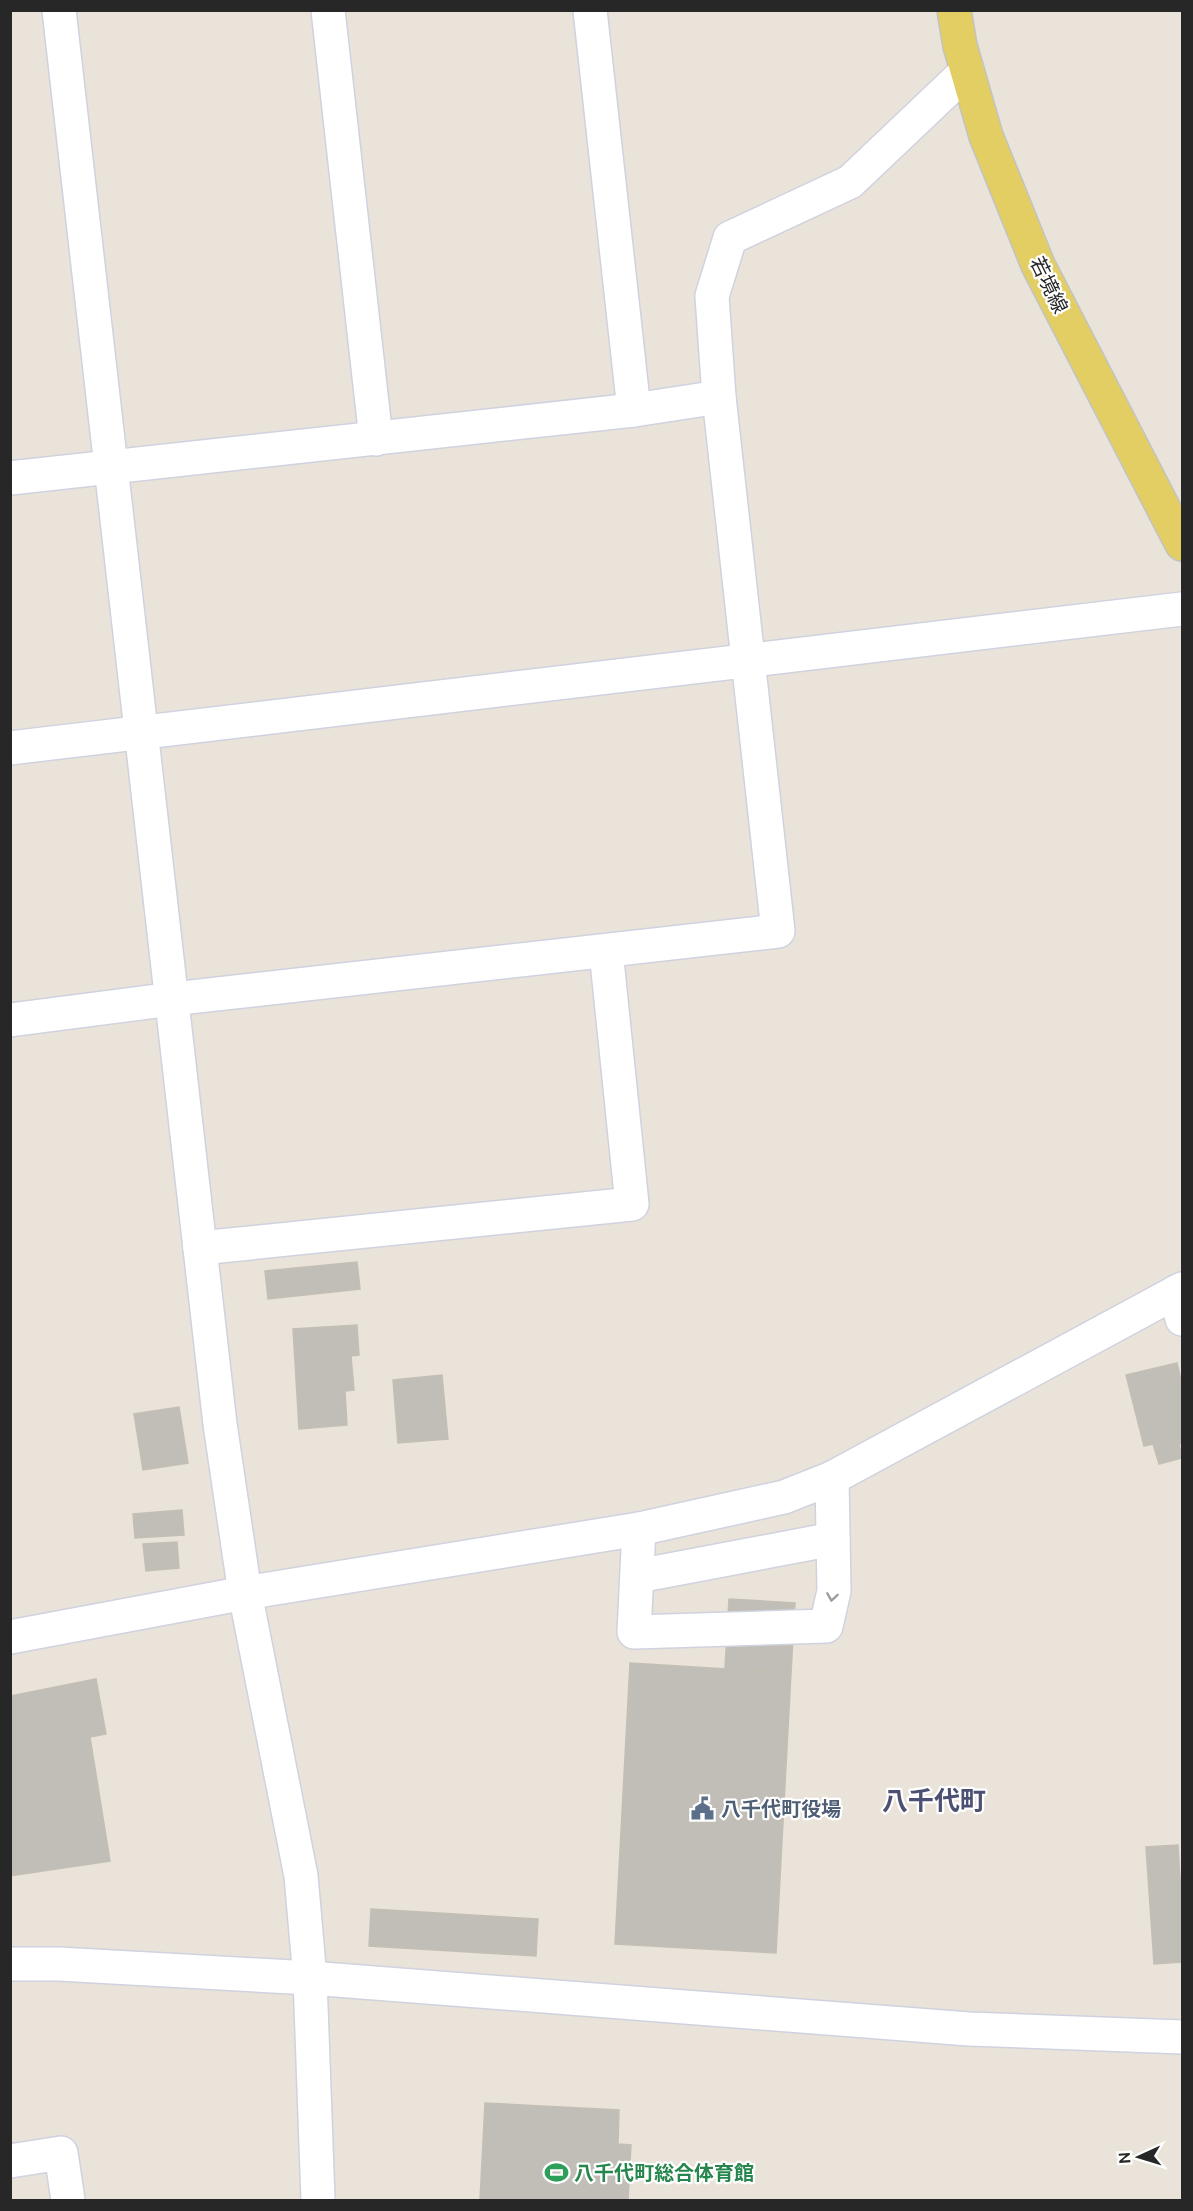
<svg xmlns="http://www.w3.org/2000/svg" width="1193" height="2211" font-family="Ubuntu,'Noto Sans JP',sans-serif">
<style>
.building{fill:#c1bdb7;stroke:#c4bfb4;stroke-width:1.5}
.lines{fill:none;stroke-linecap:round;stroke-linejoin:round}
.minor-casing{stroke:#d0d2df;stroke-width:36}
.major-casing{stroke:#c3c3c3;stroke-width:36}
.minor{stroke:#fff;stroke-width:33}
.major{stroke:#e3ce64;stroke-width:33}
.oneway{stroke:#9e9e9e}
.labels{text-anchor:middle;stroke-width:4.5;stroke-linejoin:round;paint-order:stroke}
.street-label{font-size:20px;fill:#272727;stroke:#fff}
.service-label{font-size:20px;font-weight:bold;fill:#4e5e75;stroke:#fff;text-anchor:start}
.leisure-label{font-size:20px;font-weight:bold;fill:#27864d;stroke:#fff;text-anchor:start}
.district-label{font-size:26px;font-weight:bold;fill:#4c5174;stroke:#fff}
</style>
<rect width="100%" height="100%" fill="#e9e3da"/>
<g class="building">
<polygon points="357,1262 360,1289 268,1299 265,1271"/>
<polygon points="357,1325 359,1355 351,1356 354,1390 345,1391 347,1425 299,1429 293,1329"/>
<polygon points="1177,1363 1182,1384 1182,1444 1179,1444 1182,1458 1159,1464 1153,1444 1144,1446 1126,1375"/>
<polygon points="442,1375 448,1439 398,1443 393,1380"/>
<polygon points="179,1407 188,1463 143,1470 134,1414"/>
<polygon points="182,1510 184,1535 135,1538 133,1514"/>
<polygon points="177,1542 179,1568 146,1571 143,1544"/>
<polygon points="729,1599 795,1603 791,1673 725,1668"/>
<polygon points="630,1663 791,1673 776,1953 615,1944"/>
<polygon points="96,1679 106,1734 90,1737 110,1861 10,1876 10,1696"/>
<polygon points="1178,1845 1180,1879 1182,1879 1182,1962 1154,1964 1146,1847"/>
<polygon points="371,1909 538,1919 536,1956 369,1946"/>
<polygon points="485,2103 619,2110 618,2144 631,2145 628,2200 480,2200"/>
</g>
<g class="lines">
<defs>
<g id="minor">
<polyline points="59,10 220,1424 245,1593 301,1876 310,1978 318,2200"/>
<polyline points="328,10 376,439"/>
<polyline points="590,10 634,410"/>
<polyline points="10,478 634,410 719,397"/>
<polyline points="10,748 1182,609"/>
<polyline points="10,1020 172,999 778,931 719,397 712,296 730,238 850,182 967,71"/>
<polyline points="200,1248 632,1204 606,951"/>
<polyline points="1176,1292 1182,1319"/>
<polyline points="639,1529 634,1632 826,1626 834,1591 832,1478"/>
<polyline points="638,1576 833,1539"/>
<polyline points="10,1637 245,1593 639,1529 784,1497 832,1478 1182,1289"/>
<polyline points="10,1964 59,1964 310,1978 969,2029 1182,2037"/>
<polyline points="10,2161 61,2153 68,2200"/>
</g>
<polyline id="major" points="954,10 960,46 986,136 1038,265 1182,544"/>
</defs>
<use href="#minor" class="minor-casing"/>
<use href="#major" class="major-casing"/>
<use href="#minor" class="minor"/>
<use href="#major" class="major"/>
</g>
<defs><path id="oneway-chevron" d="M-2-3.5L2.5 0L-2 3.5" fill="none" stroke-width="1.6" stroke-linecap="round" stroke-linejoin="round" transform="scale(1.5)"/></defs>
<use class="oneway" href="#oneway-chevron" transform="translate(832 1597) rotate(99)"/>
<defs>
<symbol id="civic-bare" viewBox="-9 -9 18 18"><path d="M-.6-6.5H3V-4.5H.6V-3L4-1V1h2V6H-6V1h2V-1L-.6-3ZM-1.2 2.5V6h2.4V2.5Z" fill="#5c6f8a" stroke="#fff" stroke-width="2.5" paint-order="stroke"/></symbol>
<symbol id="stadium-bare" viewBox="-9 -9 18 18"><path d="M0-5a6.5 5 0 1 0 0 10a6.5 5 0 1 0 0-10ZM-3.5-1.8h7v3.6h-7Z" fill="#2e9e5b" stroke="#fff" stroke-width="2.5" paint-order="stroke"/></symbol>
</defs>
<g fill-rule="evenodd">
<use href="#civic-bare" x="686" y="1792" width="33" height="33"/>
<use href="#stadium-bare" x="540" y="2156" width="33" height="33"/>
</g>
<g class="labels">
<g class="street-label">
<text transform="translate(1049 285) rotate(64)" y="7">若境線</text>
</g>
<g class="service-label">
<text x="721" y="1816">八千代町役場</text>
</g>
<g class="leisure-label">
<text x="574" y="2180">八千代町総合体育館</text>
</g>
<g class="district-label">
<text x="934" y="1810">八千代町</text>
</g>
</g>
<rect width="1193" height="2211" fill="none" stroke="#272727" stroke-width="24"/>
<g transform="translate(1139 2157) rotate(266)" stroke="#ffffff" stroke-width="4.5" paint-order="stroke">
<path d="M0-4.5L10 22L0 15L-10 22Z" fill="#272727"/>
<text y="-9" font-size="16" font-weight="bold" text-anchor="middle" fill="#272727">N</text>
</g>
</svg>
